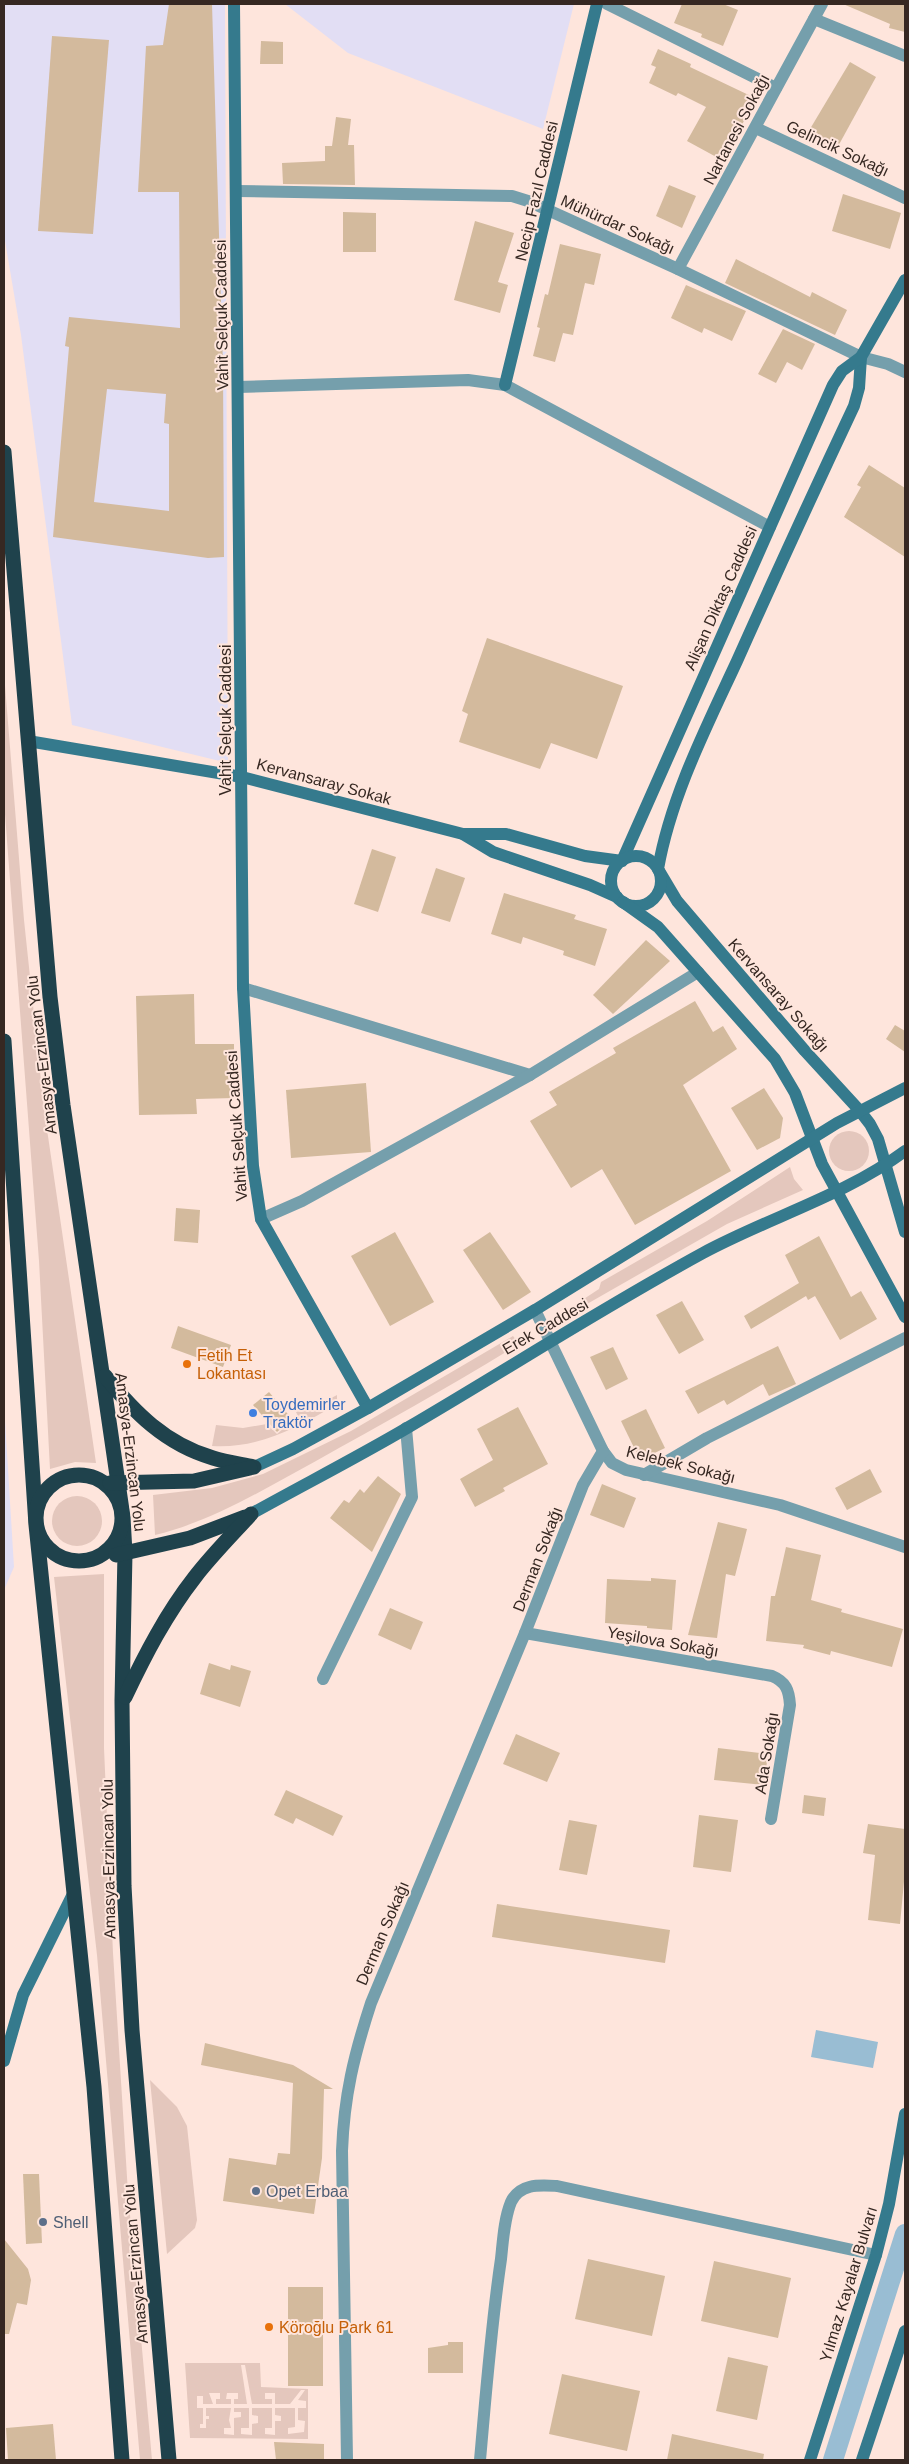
<svg xmlns="http://www.w3.org/2000/svg" width="909" height="2464" font-family="Arial,sans-serif">
<style>
.industrial{fill:#e2def4}
.green{fill:#e4c7bd;fill-rule:evenodd}
.water{fill:#99bdd3}
.lines{fill:none;stroke-linecap:round;stroke-linejoin:round}
.canal{stroke:#99bdd3;stroke-width:20}
.building{fill:#d3ba9d;fill-rule:evenodd}
.street{stroke:#759fac;stroke-width:12}
.secondary{stroke:#357a8d;stroke-width:12}
.highway{stroke:#1f424c;stroke-width:15}
.food-dot{fill:#e8710a;stroke:#fee5dc;stroke-width:2}
.shop-dot{fill:#3f7fe0;stroke:#fee5dc;stroke-width:2}
.service-dot{fill:#5c6f8a;stroke:#fee5dc;stroke-width:2}
.labels{text-anchor:middle;stroke-width:4;stroke-linejoin:round;paint-order:stroke}
.street-label{font-size:16px;fill:#362822;stroke:#fee5dc}
.food-label{font-size:16px;fill:#c56008;stroke:#fee5dc;text-anchor:start}
.shop-label{font-size:16px;fill:#366cbe;stroke:#fee5dc;text-anchor:start}
.service-label{font-size:16px;fill:#4e5e75;stroke:#fee5dc;text-anchor:start}
</style>
<rect width="100%" height="100%" fill="#fee5dc"/>
<g class="industrial">
<polygon points="4,4 225,4 228,763 72,725 21,335 4,235"/>
<polygon points="285,4 574,4 543,129 348,53"/>
<polygon points="4,1404 14,1567 4,1590"/>
</g>
<g class="green">
<polygon points="4,673 24,920 44,1109 96,1463 75,1462 50,1469 39,1261 4,801"/>
<circle cx="849" cy="1151" r="20"/>
<polygon points="790,1167 794,1179 803,1190 727,1224 566,1316 564,1312 599,1289 601,1282 707,1221"/>
<path d="M513 1336 519 1344C453 1385 384 1423 316 1461 264 1489 213 1521 155 1535L153 1495 212 1488 263 1474 351 1431Z"/>
<path d="M337 1395V1404C298 1427 259 1449 212 1446L216 1425 243 1428 267 1424 277 1434 298 1416 296 1412 316 1406Z"/>
<circle cx="77" cy="1521" r="25"/>
<polygon points="104,1574 104,1748 113,1953 128,2193 152,2460 140,2460 97,1955 54,1577"/>
<polygon points="150,2080 177,2107 187,2126 197,2220 195,2228 167,2254"/>
<path d="M185 2363H260L261 2387 308 2389V2439L190 2438ZM241 2365H245L252 2404H272V2399H265V2393H275V2404H290L301 2390H305L298 2400 306 2401V2408H298V2420L305 2421 304 2432 288 2434V2428L295 2427V2408H275V2415L281 2416V2421H275V2435L265 2434V2428H272V2408H252V2415L258 2416V2423L252 2424V2435L241 2434V2428H249V2408H234V2412H241V2417L234 2418V2435L224 2434V2428H231L229 2420 231 2408H206V2416H209V2419H206V2428H200V2424H203V2408H197V2396H203V2404H213L209 2393H220V2399H216V2404H231V2399H226L227 2393H238V2399H234V2404H247Z"/>
</g>
<polygon class="water" points="816,2030 878,2042 873,2068 811,2057"/>
<g class="lines">
<polyline class="canal" points="833,2460 905,2234"/>
</g>
<g class="building">
<path d="M169 4H212L223 366 224 557 208 558 53 537 69 347 65 346 69 317 180 328 179 192H138L146 46 163 45ZM107 389 166 394 164 423 169 424V511L94 502Z"/>
<polygon points="682,4 723,4 738,10 723,46 701,37 702,34 674,23"/>
<polygon points="843,4 905,4 905,32 889,28 890,24"/>
<polygon points="52,36 109,40 93,234 38,231"/>
<polygon points="261,41 283,42 283,64 260,64"/>
<polygon points="658,49 691,64 690,67 755,98 740,129 737,128 720,159 687,141 706,107 678,93 676,96 649,83 656,67 651,65"/>
<polygon points="850,62 876,77 836,150 807,134"/>
<polygon points="336,117 351,119 348,145 354,145 355,185 283,184 282,163 325,161 325,146 332,146"/>
<polygon points="669,185 696,196 682,228 656,216"/>
<polygon points="843,194 901,213 890,249 832,231"/>
<polygon points="343,212 376,213 376,252 343,252"/>
<polygon points="475,221 514,233 498,282 508,285 500,313 454,300"/>
<polygon points="560,244 601,254 594,285 585,283 573,335 563,333 555,362 533,356 540,328 537,327 545,294 548,295"/>
<polygon points="736,259 810,297 812,292 847,310 835,335 725,283"/>
<polygon points="686,285 746,311 732,341 704,328 702,333 671,318"/>
<polygon points="783,329 815,344 802,370 787,362 776,383 758,374"/>
<polygon points="869,465 905,488 905,557 844,517 861,487 857,485"/>
<polygon points="487,638 623,686 597,759 551,743 540,769 459,742 468,714 462,711"/>
<polygon points="372,849 396,857 378,912 354,904"/>
<polygon points="436,868 465,878 450,922 421,913"/>
<polygon points="504,893 576,915 574,919 607,929 595,966 563,955 564,951 523,937 521,944 491,934"/>
<polygon points="646,940 670,961 613,1014 593,995"/>
<polygon points="194,994 195,1044 234,1044 234,1098 196,1099 197,1114 139,1115 136,996"/>
<polygon points="695,1001 713,1032 723,1026 737,1049 683,1085 731,1171 635,1225 602,1169 571,1188 530,1121 557,1105 549,1092 616,1053 613,1048"/>
<polygon points="895,1025 905,1031 905,1052 886,1039"/>
<polygon points="366,1083 371,1152 291,1158 286,1090"/>
<polygon points="764,1088 783,1118 780,1138 757,1150 731,1108"/>
<polygon points="176,1208 200,1210 198,1243 174,1241"/>
<polygon points="395,1232 434,1302 390,1326 351,1256"/>
<polygon points="490,1232 531,1292 503,1310 463,1250"/>
<polygon points="819,1236 851,1297 861,1291 877,1319 840,1340 815,1296 808,1300 806,1296 751,1329 744,1316 799,1283 785,1255"/>
<polygon points="682,1301 704,1340 679,1354 656,1315"/>
<polygon points="178,1326 231,1345 223,1367 171,1348"/>
<polygon points="778,1346 796,1384 769,1396 763,1384 727,1405 724,1400 698,1414 685,1391"/>
<polygon points="613,1347 628,1379 606,1390 590,1357"/>
<polygon points="269,1392 292,1419 277,1432 253,1405"/>
<polygon points="518,1407 548,1464 503,1488 505,1491 475,1507 460,1479 493,1460 477,1429"/>
<polygon points="646,1409 665,1448 640,1460 621,1421"/>
<polygon points="870,1469 882,1492 847,1510 835,1488"/>
<polygon points="378,1476 401,1494 372,1552 330,1518 344,1500 349,1503 360,1489 364,1493"/>
<polygon points="602,1484 636,1498 624,1528 590,1515"/>
<polygon points="718,1522 747,1529 735,1576 726,1574 717,1638 688,1635"/>
<polygon points="786,1547 821,1555 811,1600 842,1609 841,1612 903,1629 892,1667 831,1651 830,1655 803,1648 804,1645 766,1641 771,1596 775,1596"/>
<polygon points="651,1578 676,1580 672,1630 647,1628 647,1626 605,1623 607,1579 651,1581"/>
<polygon points="390,1608 423,1622 411,1650 378,1635"/>
<polygon points="209,1663 230,1670 231,1665 251,1671 240,1707 200,1694"/>
<polygon points="516,1734 560,1753 547,1782 503,1764"/>
<polygon points="718,1748 768,1754 764,1785 714,1780"/>
<polygon points="286,1790 343,1816 333,1836 296,1818 293,1824 274,1815"/>
<polygon points="804,1795 826,1798 824,1816 802,1813"/>
<polygon points="699,1815 738,1820 731,1872 693,1867"/>
<polygon points="569,1820 597,1825 587,1875 559,1870"/>
<polygon points="868,1824 905,1829 905,1871 900,1924 868,1920 875,1855 863,1853"/>
<polygon points="497,1904 670,1930 665,1963 492,1937"/>
<polygon points="205,2043 293,2065 333,2089 324,2089 322,2158 314,2214 223,2201 229,2158 276,2165 278,2153 290,2154 293,2083 201,2065"/>
<polygon points="23,2174 39,2174 42,2243 26,2244"/>
<polygon points="4,2239 28,2269 31,2280 27,2305 17,2303 9,2334 4,2334"/>
<polygon points="588,2259 665,2276 652,2336 575,2319"/>
<polygon points="714,2261 791,2278 778,2338 701,2321"/>
<rect x="288" y="2287" width="35" height="99"/>
<polygon points="448,2342 463,2342 463,2373 428,2373 428,2348 448,2345"/>
<polygon points="728,2357 768,2366 757,2420 716,2411"/>
<polygon points="562,2374 640,2391 627,2451 549,2434"/>
<polygon points="53,2424 56,2460 8,2460 6,2428"/>
<polygon points="672,2434 764,2454 763,2460 667,2460"/>
<polygon points="274,2442 324,2444 324,2460 276,2460"/>
</g>
<g class="lines">
<g class="street">
<polyline points="607,4 776,88"/>
<polyline points="814,19 905,56"/>
<polyline points="756,128 905,198"/>
<polyline points="237,191 512,196 528,201 678,269 861,357 888,364 905,372"/>
<polyline points="678,269 822,4"/>
<polyline points="238,387 468,380 505,385 770,527"/>
<polyline points="243,988 530,1075"/>
<polyline points="261,1219 302,1201 530,1075 698,972"/>
<polyline points="535,1310 603,1451 612,1463 626,1470 780,1505 905,1547"/>
<polyline points="644,1475 707,1438 905,1338"/>
<path d="M525 1633 772 1676C786 1682 789 1690 790 1705L771 1819"/>
<polyline points="323,1679 412,1497 406,1428"/>
<path d="M347 2460 342 2151C344 2096 354 2055 371 2003L525 1633 583 1485 603 1451"/>
<path d="M480 2460C486 2393 491 2326 501 2259 503 2241 504 2219 511 2202 520 2183 540 2185 557 2186L876 2255"/>
</g>
<g class="secondary">
<polyline points="234,4 243,988 253,1166 261,1219 368,1408"/>
<path d="M861 357 859 388 854 406C814 491 775 576 737 661 706 728 671 796 658 869L677 901 805 1051 860 1111 870 1124 878 1139 905 1232"/>
<polyline points="505,385 597,4"/>
<polyline points="28,741 242,777 463,834 493,852 590,885 617,897"/>
<polyline points="463,834 506,834 585,856 622,861 833,385 842,371 861,357 905,280"/>
<circle cx="636" cy="881" r="25"/>
<polyline points="623,902 658,927 775,1059 795,1093 822,1164 905,1317"/>
<polyline points="254,1467 293,1449 368,1408 535,1310 837,1123 905,1088"/>
<path d="M251 1514C303 1485 356 1458 407 1428 506 1370 602 1308 703 1253 770 1217 844 1196 905 1151"/>
<polyline points="4,2061 23,1995 74,1892"/>
<polyline points="810,2460 876,2255 889,2204 905,2114"/>
<polyline points="862,2460 905,2331"/>
</g>
<g class="highway">
<polyline points="4,452 50,997 63,1105 123,1517 125,1553 122,1701 124,1886 132,2030 169,2460"/>
<polyline points="4,1041 36,1525 94,2087 122,2460"/>
<path d="M105 1376C134 1412 165 1444 213 1458 226 1462 240 1464 254 1467"/>
<circle cx="79" cy="1518" r="43"/>
<polyline points="110,1483 194,1481 250,1468"/>
<polyline points="116,1555 190,1538 245,1517"/>
<path d="M125 1697C145 1655 166 1614 195 1577 212 1555 232 1535 251 1514"/>
</g>
</g>
<g class="food-dot">
<circle cx="187" cy="1364" r="5"/>
<circle cx="269" cy="2327" r="5"/>
</g>
<circle class="shop-dot" cx="253" cy="1413" r="5"/>
<g class="service-dot">
<circle cx="256" cy="2191" r="5"/>
<circle cx="43" cy="2222" r="5"/>
</g>
<g class="labels">
<g class="street-label">
<text transform="translate(736 129) rotate(-62)" y="6">Nartanesi Sokağı</text>
<text transform="translate(838 148) rotate(25)" y="6">Gelincik Sokağı</text>
<text transform="translate(536 191) rotate(-77)" y="6">Necip Fazıl Caddesi</text>
<text transform="translate(618 224) rotate(24)" y="6">Mühürdar Sokağı</text>
<text transform="translate(221 315) rotate(-91)" y="6">Vahit Selçuk Caddesi</text>
<text transform="translate(720 598) rotate(-66)" y="6">Alişan Diktaş Caddesi</text>
<text transform="translate(225 720) rotate(-90)" y="6">Vahit Selçuk Caddesi</text>
<text transform="translate(324 781) rotate(15)" y="6">Kervansaray Sokak</text>
<text transform="translate(779 995) rotate(49)" y="6">Kervansaray Sokağı</text>
<text transform="translate(41 1055) rotate(-97)" y="6">Amasya-Erzincan Yolu</text>
<text transform="translate(236 1126) rotate(-94)" y="6">Vahit Selçuk Caddesi</text>
<text transform="translate(545 1326) rotate(-30)" y="6">Erek Caddesi</text>
<text transform="translate(131 1452) rotate(83)" y="6">Amasya-Erzincan Yolu</text>
<text transform="translate(681 1464) rotate(14)" y="6">Kelebek Sokağı</text>
<text transform="translate(537 1559) rotate(-69)" y="6">Derman Sokağı</text>
<text transform="translate(663 1641) rotate(10)" y="6">Yeşilova Sokağı</text>
<text transform="translate(766 1753) rotate(-81)" y="6">Ada Sokağı</text>
<text transform="translate(108 1859) rotate(-91)" y="6">Amasya-Erzincan Yolu</text>
<text transform="translate(382 1933) rotate(-67)" y="6">Derman Sokağı</text>
<text transform="translate(135 2264) rotate(-95)" y="6">Amasya-Erzincan Yolu</text>
<text transform="translate(848 2284) rotate(-73)" y="6">Yılmaz Kayalar Bulvarı</text>
</g>
<g class="food-label">
<text x="197" y="1361">Fetih Et<tspan x="197" dy="18">Lokantası</tspan></text>
<text x="279" y="2333">Köroğlu Park 61</text>
</g>
<g class="shop-label">
<text x="263" y="1410">Toydemirler<tspan x="263" dy="18">Traktör</tspan></text>
</g>
<g class="service-label">
<text x="266" y="2197">Opet Erbaa</text>
<text x="53" y="2228">Shell</text>
</g>
</g>
<rect width="909" height="2464" fill="none" stroke="#362822" stroke-width="10"/>
</svg>
